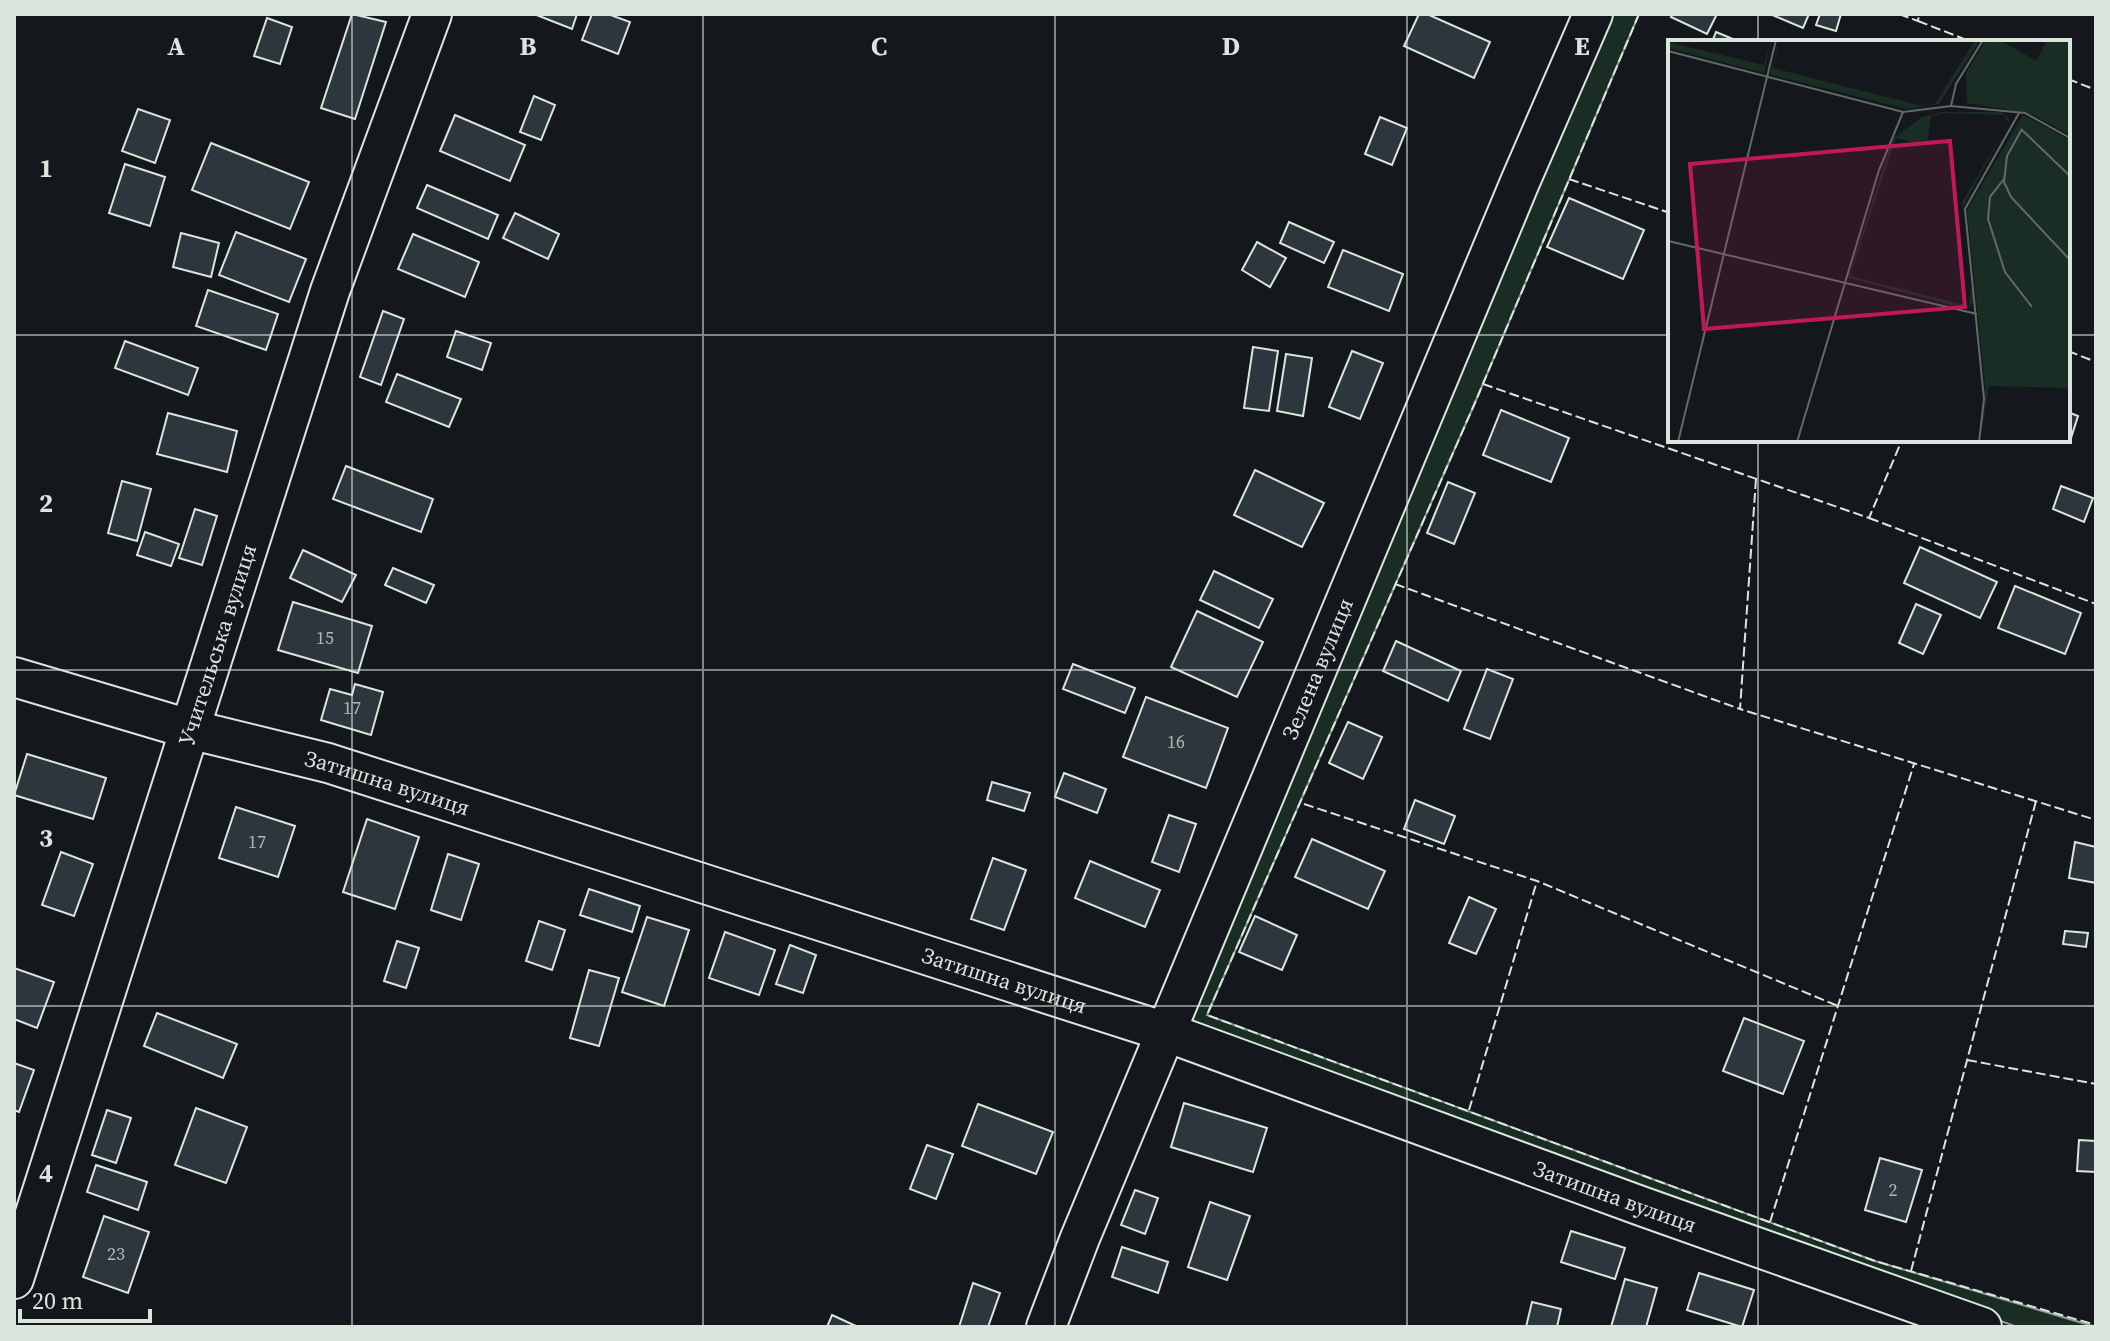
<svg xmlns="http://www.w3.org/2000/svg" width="2110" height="1341" font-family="'Source Serif 4',serif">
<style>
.green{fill:#1a2d24;stroke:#939e99;stroke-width:2}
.building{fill:#2c363c;stroke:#d8e6dc;stroke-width:2}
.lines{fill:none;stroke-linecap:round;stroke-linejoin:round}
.street-casing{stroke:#d8e6dc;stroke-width:42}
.street{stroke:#14181c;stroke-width:38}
.fence{stroke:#d8e6dc;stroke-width:2;stroke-dasharray:10 4;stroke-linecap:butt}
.grid{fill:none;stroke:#d8e6dc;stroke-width:2;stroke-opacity:0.55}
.labels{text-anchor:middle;stroke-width:6;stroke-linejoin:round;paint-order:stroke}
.number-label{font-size:18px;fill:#adbab4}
.street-label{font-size:22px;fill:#d8e6dc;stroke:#14181c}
.inset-road{fill:none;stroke:#626a69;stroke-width:2}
.view{fill:#c2185b;fill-opacity:0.15;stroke:#c2185b;stroke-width:4}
.inset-edge{fill:none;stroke:#d8e6dc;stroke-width:4}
.grid-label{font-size:26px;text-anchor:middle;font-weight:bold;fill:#d8e6dc;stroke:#14181c;stroke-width:6;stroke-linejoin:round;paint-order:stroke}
</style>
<rect width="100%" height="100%" fill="#14181c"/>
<polygon class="green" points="1609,14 1639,14 1474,405 1207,1015 1875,1261 2096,1327 2017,1327 1185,1021"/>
<g class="building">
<polygon points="352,14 386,22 355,119 321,108"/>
<polygon points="534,14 577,14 572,29"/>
<polygon points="592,14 608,14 630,22 618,54 582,40"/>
<polygon points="1419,14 1427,14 1490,42 1474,78 1404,46"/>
<polygon points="1673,14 1717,14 1707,34 1671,17"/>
<polygon points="1770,14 1809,14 1803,28"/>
<polygon points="1820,14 1841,14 1836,31 1816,25"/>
<polygon points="267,18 292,27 280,64 254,56"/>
<polygon points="1716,32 1740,42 1712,42"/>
<polygon points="534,96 555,105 541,140 520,132"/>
<polygon points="138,109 170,120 155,163 122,151"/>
<polygon points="455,115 525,145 510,181 440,151"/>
<polygon points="1380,117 1407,128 1392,165 1365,154"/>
<polygon points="211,143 309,182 290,229 192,190"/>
<polygon points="125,164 165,177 150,226 109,213"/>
<polygon points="427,185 498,215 488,239 417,208"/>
<polygon points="1569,198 1644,230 1623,279 1547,247"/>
<polygon points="515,213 559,234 548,259 503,238"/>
<polygon points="1289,222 1334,242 1324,263 1280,243"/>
<polygon points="236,232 306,259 289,302 219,275"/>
<polygon points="181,233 219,243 211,277 173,267"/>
<polygon points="413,234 479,262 465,297 398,269"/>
<polygon points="1257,242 1286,258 1270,287 1242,270"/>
<polygon points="1343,250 1403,274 1389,311 1328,287"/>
<polygon points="208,290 278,314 266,350 196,326"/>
<polygon points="383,311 404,319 381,385 360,377"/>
<polygon points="456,331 491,343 482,370 447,357"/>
<polygon points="125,341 198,368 188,395 115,368"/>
<polygon points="1253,347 1278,351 1269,411 1244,408"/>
<polygon points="1352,351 1383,363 1360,419 1329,407"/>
<polygon points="1286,354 1312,358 1303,416 1277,411"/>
<polygon points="397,374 461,399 449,427 386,402"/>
<polygon points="1501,410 1569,438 1551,482 1483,455"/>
<polygon points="2068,412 2078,416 2071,438 2068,437"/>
<polygon points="168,413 237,431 227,472 157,454"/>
<polygon points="346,466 433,499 421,532 333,499"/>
<polygon points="1255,470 1324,503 1302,547 1234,515"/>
<polygon points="122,481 151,489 137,541 108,533"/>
<polygon points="1448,482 1475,493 1454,544 1427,533"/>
<polygon points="2061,486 2093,498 2084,522 2053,509"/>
<polygon points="195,509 217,516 202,565 179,558"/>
<polygon points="145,532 179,544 171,566 137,555"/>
<polygon points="1920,547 1997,582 1980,618 1904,583"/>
<polygon points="303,550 356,575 342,602 290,578"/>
<polygon points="393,568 434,585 426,603 385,585"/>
<polygon points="1214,571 1273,599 1259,628 1200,600"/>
<polygon points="2015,586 2081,613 2065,654 1998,628"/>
<polygon points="293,602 372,626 358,673 278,650"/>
<polygon points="1916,604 1941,615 1923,654 1899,643"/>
<polygon points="1197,611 1263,642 1237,697 1171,667"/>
<polygon points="1396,641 1461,671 1448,701 1383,671"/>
<polygon points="1073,664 1135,688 1125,713 1063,689"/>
<polygon points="1487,669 1513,679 1490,739 1464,729"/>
<polygon points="355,684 383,692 371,735 321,720 330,689 352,695"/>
<polygon points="1146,697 1228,728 1206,788 1123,757"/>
<polygon points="1348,722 1382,737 1363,779 1329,763"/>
<polygon points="27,754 106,778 93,819 14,795"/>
<polygon points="1064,773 1106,789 1097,813 1055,797"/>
<polygon points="992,782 1030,793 1024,811 987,800"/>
<polygon points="1415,800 1455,816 1444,844 1404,829"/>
<polygon points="236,807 295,826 278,877 219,858"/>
<polygon points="1169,815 1196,824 1179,872 1152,862"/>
<polygon points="367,819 419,837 395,909 343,892"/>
<polygon points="1312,839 1385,871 1368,909 1295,877"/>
<polygon points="2075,842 2096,847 2096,883 2069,878"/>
<polygon points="61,852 93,864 74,916 42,905"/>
<polygon points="448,854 479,864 461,920 431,910"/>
<polygon points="993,858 1026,870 1004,930 971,919"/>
<polygon points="1090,861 1160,890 1145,927 1075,898"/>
<polygon points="589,889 640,906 632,932 580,915"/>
<polygon points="1469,897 1496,909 1476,954 1449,943"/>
<polygon points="1255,916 1297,935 1282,970 1239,952"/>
<polygon points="647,917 689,930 664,1006 622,992"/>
<polygon points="539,921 565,930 552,970 526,961"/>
<polygon points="2065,931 2088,933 2086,947 2063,944"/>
<polygon points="725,932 775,950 759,995 709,978"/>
<polygon points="397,941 419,948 406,988 384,981"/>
<polygon points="790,945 816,955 803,993 776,984"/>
<polygon points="14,968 54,982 37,1028 14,1019"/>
<polygon points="589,970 619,978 599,1046 570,1038"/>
<polygon points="157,1013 237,1044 223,1078 144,1046"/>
<polygon points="1744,1018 1804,1041 1783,1094 1723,1071"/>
<polygon points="14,1063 34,1070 19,1112 14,1110"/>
<polygon points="1184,1103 1267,1128 1253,1172 1171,1147"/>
<polygon points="978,1104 1053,1132 1036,1174 962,1146"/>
<polygon points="196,1108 247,1127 226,1183 175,1165"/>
<polygon points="107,1110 131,1118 116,1163 92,1155"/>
<polygon points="2079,1140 2096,1141 2096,1172 2077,1171"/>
<polygon points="927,1145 953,1154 936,1199 910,1189"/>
<polygon points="1880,1158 1922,1170 1906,1222 1865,1210"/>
<polygon points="96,1165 147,1182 138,1210 87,1192"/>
<polygon points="1135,1190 1158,1198 1145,1234 1121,1225"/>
<polygon points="1210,1202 1250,1216 1227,1280 1188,1267"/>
<polygon points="104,1216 149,1232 128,1293 83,1277"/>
<polygon points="1571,1231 1625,1248 1615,1279 1561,1262"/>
<polygon points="1122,1247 1168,1262 1158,1293 1112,1277"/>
<polygon points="1699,1273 1754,1290 1742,1327 1687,1310"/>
<polygon points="1625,1279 1657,1288 1646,1327 1611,1327"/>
<polygon points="973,1283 1000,1293 988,1327 959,1327"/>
<polygon points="1532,1302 1561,1309 1557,1327 1526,1327"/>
<polygon points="832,1315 858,1327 827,1327"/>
</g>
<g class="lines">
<defs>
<g id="street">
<path id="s1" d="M14 677 189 729 328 763 1166 1032 1641 1206 1982 1327"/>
<path id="s2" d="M14 1279 330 291 432 14"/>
<path id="s3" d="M1046 1327 1080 1238 1520 182 1593 14"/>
</g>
</defs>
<use href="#street" class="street-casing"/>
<use href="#street" class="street"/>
<g class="fence">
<polyline points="1639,14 1474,405 1207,1015 1875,1261 2096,1325"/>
<polyline points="1899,14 1918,21 1919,14"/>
<polyline points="1918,21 1972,42"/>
<polyline points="2068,79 2096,90"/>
<polyline points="1569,179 1670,213"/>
<polyline points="2068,351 2096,362"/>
<polyline points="1483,384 1869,518 1902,440"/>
<polyline points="1756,479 1740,709 2096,820"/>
<polyline points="1869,518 2096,604"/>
<polyline points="1395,584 1740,709"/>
<polyline points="1304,804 1537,881 1838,1006"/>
<polyline points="1967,1060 2096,1084"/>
<polyline points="1469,1110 1537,881"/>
<polyline points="1770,1222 1914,764"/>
<polyline points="1911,1271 2036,801"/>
</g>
</g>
<path class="grid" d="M352 14V1327M703 14V1327M1055 14V1327M1407 14V1327M1758 14V42M14 335H1670M2068 335H2096M1758 440V1327M14 670H2096M14 1006H2096"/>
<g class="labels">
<g class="number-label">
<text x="325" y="644">15</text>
<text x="352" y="714">17</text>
<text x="1176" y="748">16</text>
<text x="257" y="848">17</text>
<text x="1893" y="1196">2</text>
<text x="116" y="1260">23</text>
</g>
<g class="street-label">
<text dy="8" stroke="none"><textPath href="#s2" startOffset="666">Учительська вулиця</textPath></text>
<text dy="8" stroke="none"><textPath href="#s3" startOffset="712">Зелена вулиця</textPath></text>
<text dy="8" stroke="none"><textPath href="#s1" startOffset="388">Затишна вулиця</textPath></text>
<text dy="8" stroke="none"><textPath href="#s1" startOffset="1036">Затишна вулиця</textPath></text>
<text dy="8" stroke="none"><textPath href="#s1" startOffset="1684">Затишна вулиця</textPath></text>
</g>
</g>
<g transform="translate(1668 40)">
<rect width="402" height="402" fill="#14181c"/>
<path d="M103 0 96 33 0 8V2L96 25ZM112 0 105 28 254 66 267 64 307 0H312L271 64 239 69 104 35 102 34ZM318 0H332L368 21 379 0H402V95L364 74 299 63 298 33ZM275 72H334L342 80 295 167 305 239V263L298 269 180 238 224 99 254 77ZM278 73 335 75 341 83 294 162 304 242 301 266 182 236 228 98 259 106 263 76ZM355 75 402 100V348L321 346 312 402 317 345 299 170Z" fill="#1a2d24" fill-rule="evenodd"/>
<path class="inset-road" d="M0 11 235 72 283 66 357 73 402 98M283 66 288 44 315 0M353 89 402 136M354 89 339 116 336 142 343 157 402 220M336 139 322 157 320 179 337 232 364 267M0 201 309 274M10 402 108 0M129 402 211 130 235 72M311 402 316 359 297 169 351 73"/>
<path class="view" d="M282 101 297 267 36 289 22 124Z"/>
<rect width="402" height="402" class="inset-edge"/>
</g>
<g class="grid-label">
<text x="176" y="55">A</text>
<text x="528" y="55">B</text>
<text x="879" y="55">C</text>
<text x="1231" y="55">D</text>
<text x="1582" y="55">E</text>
<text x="46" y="177">1</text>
<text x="46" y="512">2</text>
<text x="46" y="847">3</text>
<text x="46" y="1182">4</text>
</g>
<rect width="2110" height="1341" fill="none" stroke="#d8e6dc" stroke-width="32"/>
<path d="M20 1309v12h130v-12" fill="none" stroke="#d8e6dc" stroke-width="4"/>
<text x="32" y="1309" font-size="24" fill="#d8e6dc" stroke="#14181c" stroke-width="6" paint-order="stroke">20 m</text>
</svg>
